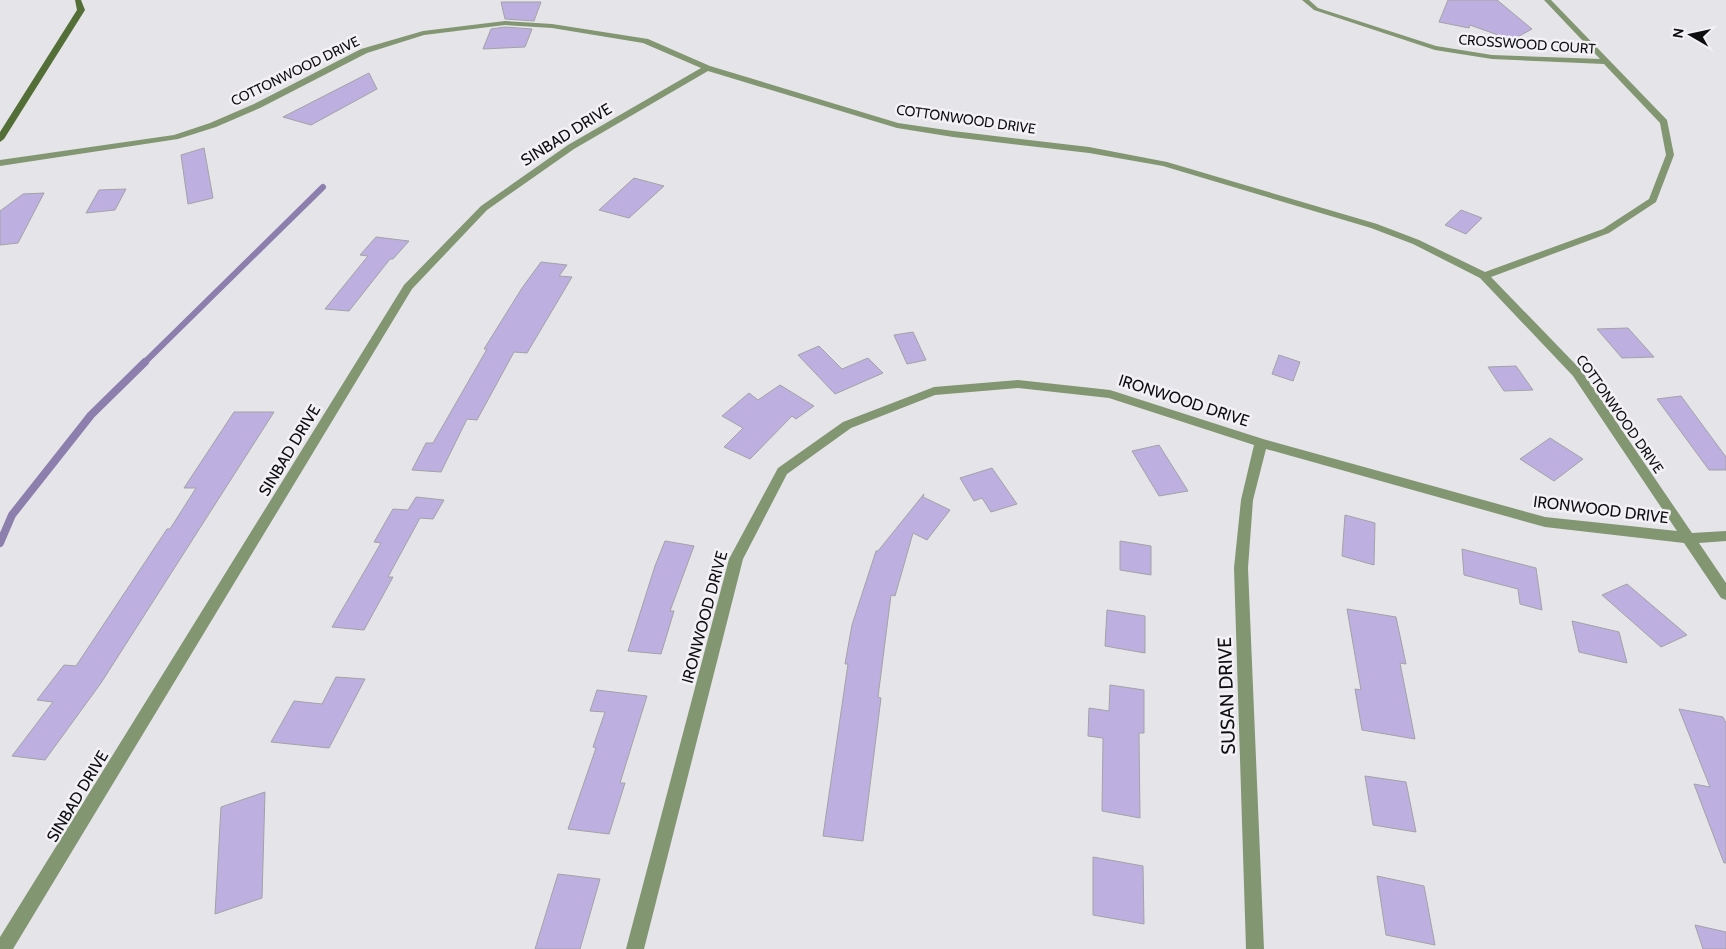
<svg xmlns="http://www.w3.org/2000/svg" width="1726" height="949" font-family="Cabin,sans-serif">
<style>
.lines{fill:none;stroke-linecap:round;stroke-linejoin:round}
.stream-far1{stroke:#8c7fad;stroke-width:6}
.stream{stroke:#8c7fad;stroke-width:8}
.building{fill:#bdb0e1;stroke:#a3a2a6}
.street{fill:#829671;fill-rule:evenodd}
.secondary{fill:#536f37;fill-rule:evenodd}
.labels{text-anchor:middle;stroke-width:5;stroke-linejoin:round;paint-order:stroke}
.far-street-label{font-size:14px;fill:#0e0e10;stroke:#f3f1f6}
.street-label{font-size:16px;fill:#0e0e10;stroke:#f3f1f6}
.near-street-label{font-size:19px;fill:#0e0e10;stroke:#f3f1f6}
</style>
<rect width="100%" height="100%" fill="#e5e4e9"/>
<g class="lines">
<polyline class="stream-far1" points="144,363 323,187"/>
<polyline class="stream" points="0,543 12,515 91,415 145,362"/>
</g>
<g class="building">
<polygon points="1448,0 1497,0 1532,29 1512,40 1470,25 1469,28 1439,22"/>
<polygon points="501,2 541,2 534,21 505,19"/>
<polygon points="505,27 532,29 525,47 483,49 491,29"/>
<polygon points="369,73 377,89 311,125 283,117"/>
<polygon points="204,148 213,198 188,204 181,155"/>
<polygon points="634,178 664,186 629,218 599,210"/>
<polygon points="126,189 115,210 86,213 99,190"/>
<polygon points="44,193 18,243 0,245 0,211 23,194"/>
<polygon points="1461,210 1482,218 1466,234 1445,225"/>
<polygon points="376,237 409,241 393,259 390,259 349,311 325,309 368,256 360,255"/>
<polygon points="541,262 567,265 559,276 572,277 527,353 514,352 477,420 467,419 441,472 412,470 426,443 433,443 487,349 484,349 522,288"/>
<polygon points="1628,328 1654,357 1622,358 1597,329"/>
<polygon points="913,332 926,360 907,364 894,335"/>
<polygon points="819,346 842,369 868,358 883,373 835,394 798,355"/>
<polygon points="1279,355 1300,362 1293,381 1272,374"/>
<polygon points="1516,366 1533,390 1504,391 1488,367"/>
<polygon points="780,385 814,406 796,419 792,416 750,459 724,447 743,428 722,416 749,393 758,400"/>
<polygon points="1681,396 1726,457 1726,470 1709,470 1657,399"/>
<polygon points="234,412 274,412 101,683 45,760 12,756 53,702 37,700 64,665 76,666 167,529 170,529 196,488 184,488"/>
<polygon points="1550,438 1583,459 1554,481 1520,459"/>
<polygon points="1159,445 1188,491 1159,496 1132,451"/>
<polygon points="992,468 1017,504 991,512 982,498 974,501 960,478"/>
<polygon points="924,494 923,497 950,510 927,540 913,533 895,596 891,595 878,697 881,698 863,841 823,836 848,664 845,664 852,625 876,551 878,551"/>
<polygon points="416,497 444,500 433,519 420,518 388,577 393,577 364,630 332,627 381,543 374,542 393,509 408,510"/>
<polygon points="1345,515 1375,523 1374,565 1342,556"/>
<polygon points="665,541 694,546 670,611 674,611 661,654 628,651 655,566"/>
<polygon points="1120,541 1151,546 1151,575 1120,570"/>
<polygon points="1462,549 1536,568 1542,610 1520,604 1518,589 1464,575"/>
<polygon points="1627,584 1687,635 1661,647 1602,595"/>
<polygon points="1347,609 1396,617 1406,664 1400,663 1415,739 1362,730 1355,689 1361,690"/>
<polygon points="1107,610 1145,616 1145,653 1105,646"/>
<polygon points="1572,621 1619,632 1627,663 1579,652"/>
<polygon points="336,677 365,679 329,748 271,742 294,701 322,704"/>
<polygon points="1110,685 1144,690 1144,733 1139,733 1140,818 1102,811 1103,738 1088,736 1089,708 1109,711"/>
<polygon points="597,690 647,696 620,783 625,783 609,834 568,829 596,748 593,747 605,712 590,711"/>
<polygon points="1679,709 1723,717 1726,723 1726,863 1724,863 1694,784 1710,787"/>
<polygon points="1365,776 1406,782 1416,832 1373,825"/>
<polygon points="265,792 262,898 215,914 221,807"/>
<polygon points="1093,857 1143,866 1144,924 1093,915"/>
<polygon points="558,874 600,879 580,949 535,949"/>
<polygon points="1377,876 1424,886 1435,945 1386,935"/>
<polygon points="1695,925 1726,932 1726,949 1703,949"/>
</g>
<g class="lines">
<polygon class="street" points="1302,0 1309,0 1318,8 1436,46 1492,55 1600,59 1544,0 1551,0 1667,120 1674,155 1656,202 1609,233 1491,277 1581,370 1692,533 1726,531 1726,541 1699,543 1726,583 1726,600 1721,598 1684,543 1545,527 1266,449 1253,500 1248,568 1264,949 1246,949 1234,568 1241,500 1254,445 1109,398 1018,388 935,395 851,428 787,474 743,559 644,949 626,949 729,559 778,468 843,422 934,387 1018,380 1110,390 1263,439 1545,517 1677,531 1573,376 1480,278 1413,244 1371,228 1163,166 1089,153 953,137 897,128 708,71 574,149 487,210 412,289 13,949 0,949 0,937 404,285 481,206 568,145 701,68 643,43 552,28 505,25 424,35 367,53 260,108 216,127 178,139 0,166 0,160 174,135 210,123 254,104 361,49 423,31 505,21 552,24 648,39 710,66 898,123 953,131 1089,147 1167,162 1377,224 1419,240 1485,272 1603,229 1649,199 1666,155 1660,123 1604,64 1492,59 1435,50 1314,10"/>
<polygon class="secondary" points="75,0 81,0 85,10 4,139 0,142 0,132 77,10"/>
</g>
<g class="labels">
<g class="far-street-label">
<text transform="translate(1527 44) rotate(4)" y="5">CROSSWOOD COURT</text>
<text transform="translate(295 71) rotate(-26)" y="5">COTTONWOOD DRIVE</text>
<text transform="translate(966 119) rotate(8)" y="5">COTTONWOOD DRIVE</text>
<text transform="translate(1620 414) rotate(55)" y="5">COTTONWOOD DRIVE</text>
</g>
<g class="street-label">
<text transform="translate(566 134) rotate(-32)" y="6">SINBAD DRIVE</text>
<text transform="translate(1184 400) rotate(18)" y="6">IRONWOOD DRIVE</text>
<text transform="translate(289 450) rotate(-59)" y="6">SINBAD DRIVE</text>
<text transform="translate(1601 509) rotate(7)" y="6">IRONWOOD DRIVE</text>
<text transform="translate(704 617) rotate(-75)" y="6">IRONWOOD DRIVE</text>
<text transform="translate(77 796) rotate(-59)" y="6">SINBAD DRIVE</text>
</g>
<g class="near-street-label">
<text transform="translate(1226 696) rotate(-92)" y="7">SUSAN DRIVE</text>
</g>
</g>
<g transform="translate(1691 35) rotate(279)" stroke="#f3f1f6" stroke-width="4" paint-order="stroke">
<path d="M0-4L9 19L0 12L-9 19Z" fill="#0e0e10"/>
<text y="-8" font-size="14" font-weight="bold" text-anchor="middle" fill="#0e0e10">N</text>
</g>
</svg>
